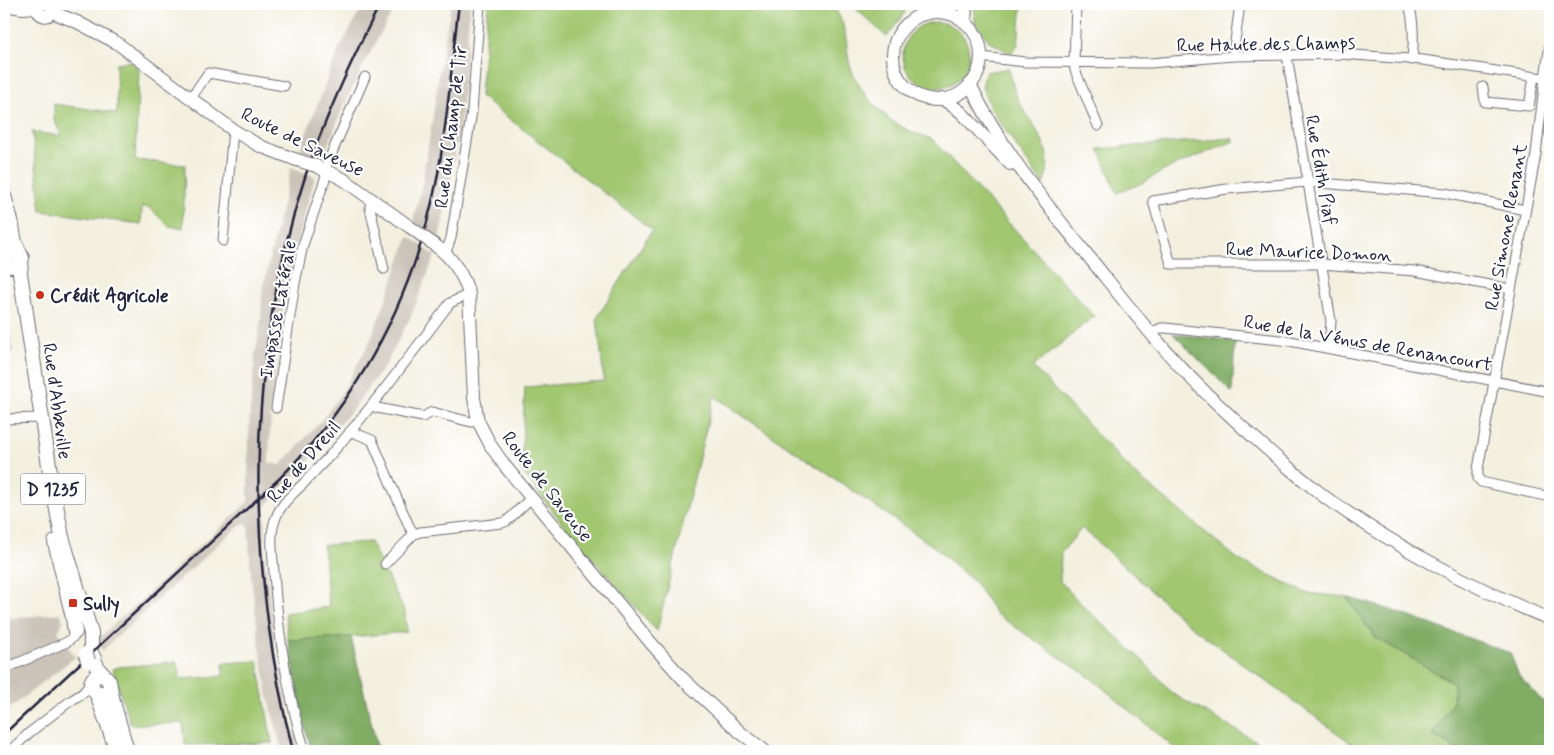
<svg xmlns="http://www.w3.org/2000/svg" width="1554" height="755" font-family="Mynerve,sans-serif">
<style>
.industrial{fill:#cbc3b8}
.green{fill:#a1c771;stroke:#627456}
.forest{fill:#80ac63;stroke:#51674f}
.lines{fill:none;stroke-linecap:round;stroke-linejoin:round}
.street-casing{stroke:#6b6a74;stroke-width:11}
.secondary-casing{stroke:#6b6a74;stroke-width:14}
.primary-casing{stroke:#6b6a74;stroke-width:16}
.street{stroke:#fff;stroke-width:9}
.secondary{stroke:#fff;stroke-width:12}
.primary{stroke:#fff;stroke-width:14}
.rail{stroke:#22223b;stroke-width:2.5}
.secondary-bridge-casing{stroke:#6b6a74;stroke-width:14;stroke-linecap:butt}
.primary-bridge-casing{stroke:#6b6a74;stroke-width:16;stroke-linecap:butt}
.secondary-bridge{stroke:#fff;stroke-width:12}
.primary-bridge{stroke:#fff;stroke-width:14}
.poi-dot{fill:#c8321e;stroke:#fff;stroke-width:2}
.labels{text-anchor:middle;stroke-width:4.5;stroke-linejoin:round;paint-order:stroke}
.shield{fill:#fff;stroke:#646476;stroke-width:1}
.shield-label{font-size:18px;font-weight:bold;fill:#22223b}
.street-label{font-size:19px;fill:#22223b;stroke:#fff}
.poi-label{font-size:19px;font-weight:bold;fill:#22223b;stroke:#fff;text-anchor:start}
</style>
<rect width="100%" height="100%" fill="#fff"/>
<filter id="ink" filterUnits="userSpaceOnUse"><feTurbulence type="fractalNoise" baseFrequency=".02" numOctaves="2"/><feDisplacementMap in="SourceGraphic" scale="10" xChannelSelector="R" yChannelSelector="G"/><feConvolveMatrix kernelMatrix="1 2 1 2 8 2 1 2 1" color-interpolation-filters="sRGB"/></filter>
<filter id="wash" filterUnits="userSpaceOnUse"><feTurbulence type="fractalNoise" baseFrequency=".0096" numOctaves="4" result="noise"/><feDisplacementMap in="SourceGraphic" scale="20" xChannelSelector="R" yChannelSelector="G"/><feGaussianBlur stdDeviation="1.12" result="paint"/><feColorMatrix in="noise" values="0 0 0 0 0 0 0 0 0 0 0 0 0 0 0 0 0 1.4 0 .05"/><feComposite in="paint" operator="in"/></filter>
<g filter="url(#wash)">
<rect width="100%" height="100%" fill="#f3f0df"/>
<g class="industrial">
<polygon points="364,4 397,4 364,64 341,112 323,158 300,150 338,51"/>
<polygon points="451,4 470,4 461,117 449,190 439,239 413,221 422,184 433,116 439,72"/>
<polygon points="291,167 315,177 289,272 281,325 271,411 269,463 281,465 320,422 341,394 370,341 392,284 397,268 409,236 435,256 411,316 386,364 352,410 312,458 265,507 265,557 274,640 289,714 300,751 282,751 268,696 259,642 251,575 248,524 244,523 226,537 102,651 97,640 248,502 248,461 250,411 255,356 261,319 262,291"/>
<polygon points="4,327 9,327 13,352 4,353"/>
<polygon points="61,613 63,622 58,632 75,657 4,713 4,619"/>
</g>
<g class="green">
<path d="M488 4H830C846 18 846 42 849 61 853 84 880 115 900 126 910 132 922 135 932 139L1094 316 1033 367 1135 474 1239 560 1306 593 1346 597 1375 637 1454 683 1453 702 1432 735 1460 751H1362L1188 624 1082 528 1061 553 1060 581 1078 601 1143 661 1173 694 1273 751H1178L1092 679 996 614 976 584 933 546 714 396 657 631 572 536 521 470 525 387 604 381 597 318 652 230 480 96Z"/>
<polygon points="843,4 898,4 905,12 887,37 855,8"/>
<polygon points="974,4 1022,4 1018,44 1011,54 989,41 975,22"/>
<circle cx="936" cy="55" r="33"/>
<polygon points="130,61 139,69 135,160 185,165 183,228 168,226 150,208 142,207 141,224 41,211 32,132 62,136 54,120 54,104 117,113 116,63"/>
<path d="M1009 68C1011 77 1013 87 1016 95 1030 126 1059 148 1043 185L990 108 982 87 986 72Z"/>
<polygon points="971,100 990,131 987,132 963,105"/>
<polygon points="1232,138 1234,141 1169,168 1140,184 1117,193 1099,149"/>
<polygon points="370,542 405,612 407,632 351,637 288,640 285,613 329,607 323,545"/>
<polygon points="258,661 272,743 185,745 183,723 131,725 112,669 119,667 178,662 180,679 223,676 223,663"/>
</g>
<g class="forest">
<polygon points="1173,334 1235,341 1232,393"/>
<polygon points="1346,597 1388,609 1510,653 1519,676 1550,709 1550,751 1460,751 1432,735 1453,702 1454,683 1375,637"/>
<polygon points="351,637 378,751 312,751 306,731 288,640"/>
</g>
</g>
<g filter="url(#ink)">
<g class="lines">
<defs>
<g id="street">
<polyline points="1076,4 1074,62 1075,70 1098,126"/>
<path d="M1409 4C1414 21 1414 42 1412 60"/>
<polyline points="1550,44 1545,78 1536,154 1478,469 1478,478 1481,482 1550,497"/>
<polyline points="1233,56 1240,4"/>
<polyline points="1287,56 1331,321 1329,348"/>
<polyline points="981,57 1025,62 1150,63 1233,56 1341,54 1423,60 1550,79"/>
<polyline points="1483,87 1485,102 1529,106 1534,77"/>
<polyline points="191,98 208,73 284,86"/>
<polyline points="1550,134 1550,129"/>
<polyline points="371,198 370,208 384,269"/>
<polyline points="223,241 233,130"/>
<polyline points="446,252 451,238 472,111 480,4"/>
<polyline points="1510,289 1415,271 1321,264 1171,264 1153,201 1227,189 1307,182 1445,193 1525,210"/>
<polyline points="1151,334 1161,328 1165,328 1290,341 1550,392"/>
<polyline points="372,405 377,408 423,417 432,412 471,422 478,421"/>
<polyline points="276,408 295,283 303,245 325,179 327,164 365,77"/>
<polyline points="4,419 42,418"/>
<polyline points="350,431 372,440 409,526 414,534"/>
<polyline points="385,564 414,534 420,532 502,523 507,521 531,498"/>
<polyline points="4,669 67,642 74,636"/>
<polyline points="10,751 29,733 69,702 83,693 91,683"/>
<path d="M305 751C287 693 278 634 274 573 273 555 269 537 275 520 280 504 293 494 305 482 314 472 324 462 333 452 375 404 412 353 450 303L469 294"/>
</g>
<g id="secondary">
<path d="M37 4V10C41 16 47 18 52 12L54 6"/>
<polyline points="4,5 23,8 36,7"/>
<polyline points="52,12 77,22 117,43 233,130 260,146 294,159"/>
<circle cx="937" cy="56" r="44"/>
<polyline points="965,22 966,4"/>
<path d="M970 84C1000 148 1045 203 1089 257 1127 304 1164 353 1208 395 1236 422 1265 448 1295 473 1305 481 1316 490 1326 498 1393 545 1475 589 1550 619"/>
<polyline points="943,99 961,112 1010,164"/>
<polyline points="316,166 343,179 410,227"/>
<path d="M436 246C453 258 463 274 469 294L474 398 478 421 491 446 505 466 589 568 651 643 684 680 740 732 765 751"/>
</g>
<g id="primary">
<polyline points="4,196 11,220 15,243 22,258 21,263 18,266 11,266 6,261 6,256 12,251 18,252"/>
<polyline points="21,263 20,273 50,472 62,537 91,633 91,650"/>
<polyline points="55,542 73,618 75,632"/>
<polyline points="93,656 98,669 109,681 113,702 127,751"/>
<polyline points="96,692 117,751"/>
<path d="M104 693H98L94 691 91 683C93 676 98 674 105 676"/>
</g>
</defs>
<use href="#street" class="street-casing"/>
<use href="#secondary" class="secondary-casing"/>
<use href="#primary" class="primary-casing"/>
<use href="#street" class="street"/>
<use href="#secondary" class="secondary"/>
<use href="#primary" class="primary"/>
<g class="rail">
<path d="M4 734 280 478C361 396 413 297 436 184 448 125 451 64 459 4"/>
<path d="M293 751C245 560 245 362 306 174 326 115 352 59 380 4"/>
</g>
<defs>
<g id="secondary-bridge">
<polyline points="294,159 316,166"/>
<polyline points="410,227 436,246"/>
</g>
<polyline id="primary-bridge" points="86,654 88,661"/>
</defs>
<use href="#secondary-bridge" class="secondary-bridge-casing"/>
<use href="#primary-bridge" class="primary-bridge-casing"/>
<use href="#secondary-bridge" class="secondary-bridge"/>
<use href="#primary-bridge" class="primary-bridge"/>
</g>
</g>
<g class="poi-dot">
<circle cx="40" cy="295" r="5"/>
<rect x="68" y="598" width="10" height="10" rx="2.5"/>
</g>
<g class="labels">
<rect class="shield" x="20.5" y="473.5" width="65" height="31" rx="4"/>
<g class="shield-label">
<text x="53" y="495">D 1235</text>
</g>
<g class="street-label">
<text transform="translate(1266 43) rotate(-1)" y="7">Rue Haute des Champs</text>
<text transform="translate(450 127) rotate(-83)" y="7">Rue du Champ de Tir</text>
<text transform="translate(303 141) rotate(26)" y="7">Route de Saveuse</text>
<text transform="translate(1322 170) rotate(80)" y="7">Rue Édith Piaf</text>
<text transform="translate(1505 227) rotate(-80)" y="7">Rue Simone Renant</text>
<text transform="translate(1309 251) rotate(2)" y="7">Rue Maurice Domon</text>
<text transform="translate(277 309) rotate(-80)" y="7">Impasse Latérale</text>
<text transform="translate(1368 342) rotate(10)" y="7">Rue de la Vénus de Renancourt</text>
<text transform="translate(58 401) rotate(82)" y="7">Rue d'Abbeville</text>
<text transform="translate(303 461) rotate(-49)" y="7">Rue de Dreuil</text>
<text transform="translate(548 486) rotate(52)" y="7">Route de Saveuse</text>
</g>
<g class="poi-label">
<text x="50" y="302">Crédit Agricole</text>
<text x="83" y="610">Sully</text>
</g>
</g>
<rect width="1554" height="755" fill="none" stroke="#fff" stroke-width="20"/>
</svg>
